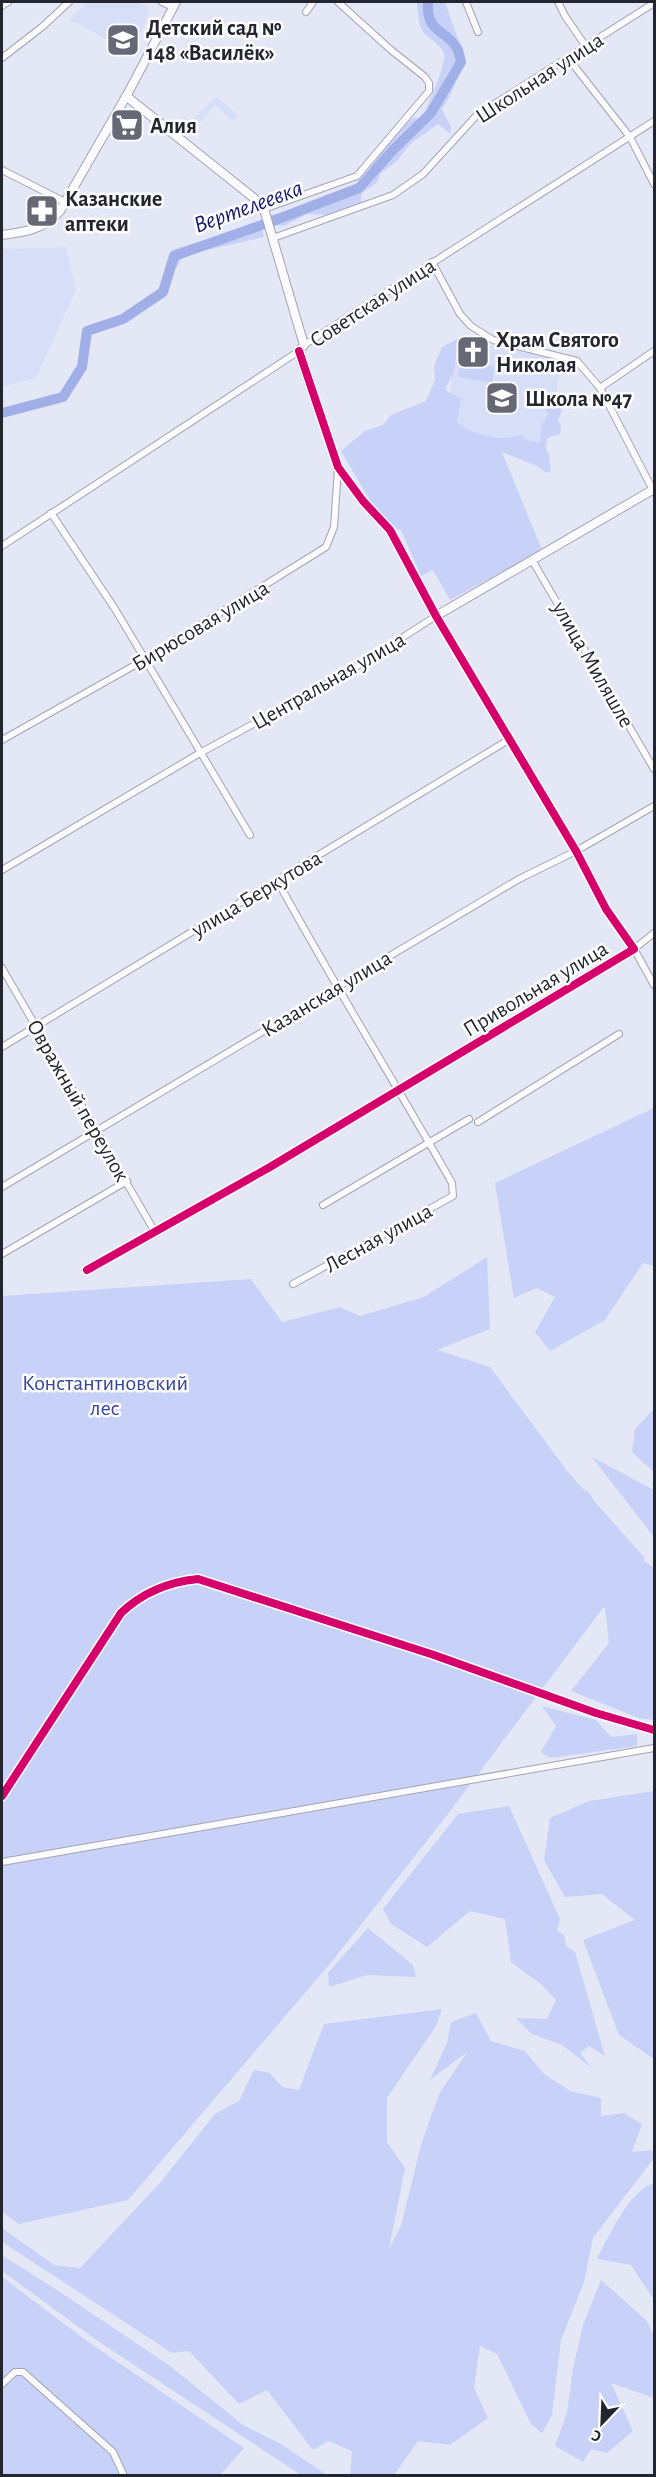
<svg xmlns="http://www.w3.org/2000/svg" width="656" height="2477" font-family="'Alegreya Sans',sans-serif">
<style>
.built{fill:#d7dff8}
.green{fill:#c8d2f8}
.lines{fill:none;stroke-linecap:round;stroke-linejoin:round}
.river{stroke:#a0afe8;stroke-width:10}
.street-casing{stroke:#a2a4b0;stroke-width:8}
.secondary-casing{stroke:#a2a4b0;stroke-width:10}
.street{stroke:#fbfbfe;stroke-width:6}
.secondary{stroke:#fbfbfe;stroke-width:8}
.cycleway-casing{stroke:#fff;stroke-width:11}
.cycleway{stroke:#d6006c;stroke-width:8}
.labels{text-anchor:middle;stroke-width:5;stroke-linejoin:round;paint-order:stroke}
.poi-label{font-size:22px;font-weight:bold;fill:#23252f;stroke:#fff;text-anchor:start}
.street-label{font-size:22px;fill:#23252f;stroke:#fff}
.park-label{font-size:22px;fill:#37459c;stroke:#fff}
.water-label{font-size:24px;font-style:italic;fill:#18196f;stroke:#fff}
</style>
<rect width="100%" height="100%" fill="#e3e7f6"/>
<g class="built">
<polygon points="86,2 138,2 150,8 133,55 82,25 69,21"/>
<polygon points="216,97 238,115 232,121 215,105 192,132 180,121 184,116 191,122"/>
<polygon points="66,247 76,290 36,378 2,387 2,249"/>
<polygon points="490,345 562,359 546,451 445,434 454,357 486,363"/>
</g>
<g class="green">
<path d="M417 2H445L466 62C456 78 453 94 442 109L451 127 450 134 438 124 410 144 397 161 380 174 377 183 362 193 361 202 325 215 307 214 284 226 276 225 271 215C286 212 354 190 362 182 366 177 368 171 371 166 383 149 398 130 414 117L421 119C426 110 447 63 444 54 441 43 427 39 422 30 418 22 418 10 417 2Z"/>
<polygon points="261,223 264,237 194,253 182,258 163,292 171,250"/>
<path d="M459 338 454 371 445 390 461 399 457 422C474 436 501 442 522 435L526 440 540 443 541 427 548 415 545 407 551 399 560 401 563 406 558 421 561 424 560 434 547 438 545 447 549 455 551 471 546 473 537 466 502 452 542 550 450 600 433 570 421 576 401 530 395 529 371 502 341 451 365 431 383 425 391 415 426 401 435 380 434 366 442 347Z"/>
<polygon points="461,362 495,367 492,383 458,377"/>
<polygon points="654,1108 654,1266 643,1263 605,1320 550,1351 535,1332 555,1297 537,1288 514,1298 495,1183"/>
<polygon points="487,1257 490,1329 437,1350 490,1367 568,1472 584,1490 589,1492 594,1501 645,1558 643,1560 654,1568 654,1720 639,1718 571,1691 609,1643 605,1608 603,1608 451,1810 334,1959 128,2200 19,2224 2,2212 2,1296 251,1279 282,1322 340,1307 360,1316 424,1297"/>
<polygon points="654,1409 654,1472 632,1452 635,1429"/>
<polygon points="592,1457 654,1490 654,1537"/>
<polygon points="542,1706 596,1720 611,1737 637,1734 637,1746 550,1758 541,1752 556,1726"/>
<polygon points="654,1791 654,2059 619,2035 583,1940 635,1920 602,1894 565,1897 544,1860 550,1818 589,1801"/>
<polygon points="509,1806 560,1919 557,1931 564,1935 566,1946 575,1952 605,2056 589,2046 580,2053 592,2068 562,2045 532,2034 516,2018 547,2019 556,2000 542,1985 511,1962 505,1919 470,1911 427,1947 391,1924 383,1909 458,1814"/>
<polygon points="368,1928 413,1965 416,1977 367,1975 329,1987 328,1973"/>
<polygon points="442,2009 436,2026 387,2098 387,2142 405,2168 389,2249 401,2226 421,2145 439,2094 467,2052 430,2080 447,2043 451,2022 476,2013 491,2041 525,2051 544,2074 570,2091 601,2098 601,2116 624,2113 642,2124 632,2152 652,2150 654,2158 593,2238 584,2282 561,2340 552,2415 542,2433 531,2424 497,2354 480,2346 474,2388 488,2418 450,2445 418,2441 394,2475 350,2475 352,2451 328,2441 313,2450 267,2390 239,2404 189,2351 172,2353 2,2242 2,2228 54,2265 80,2268 159,2184 215,2114 239,2101 254,2070 270,2073 282,2087 299,2090 324,2024"/>
<path d="M654 2183V2300L631 2265 597 2259C609 2236 629 2191 654 2183Z"/>
<polygon points="2,2255 63,2294 170,2366 243,2425 281,2444 327,2475 301,2475 95,2339 2,2271"/>
<polygon points="2,2277 91,2344 244,2448 220,2475 2,2475"/>
<polygon points="601,2280 647,2321 654,2337 654,2398 611,2383 633,2431 607,2453 591,2449 583,2462 555,2446 567,2413 573,2368 583,2325"/>
</g>
<g class="lines">
<path class="river" d="M2 413 63 397 82 367 87 331 123 319 163 292 174 256 273 221 359 188 393 150 431 113 461 62C460 58 459 52 457 48 445 29 426 33 428 2"/>
<defs>
<g id="street">
<polyline points="162,2 173,7"/>
<polyline points="466,2 478,32"/>
<polyline points="558,2 565,16 585,45"/>
<polyline points="2,6 8,2"/>
<polyline points="306,12 313,2"/>
<polyline points="2,58 42,27 69,2"/>
<polyline points="568,58 630,137 654,184"/>
<polyline points="2,170 65,202"/>
<polyline points="264,209 357,176 429,91 429,83 425,77 391,50 338,2"/>
<polyline points="273,238 393,195 423,174 477,115 654,3"/>
<polyline points="432,262 460,314 471,326 493,340 577,361 600,388 654,492"/>
<polyline points="304,345 654,121"/>
<polyline points="600,388 654,351"/>
<polyline points="51,513 115,609 250,835"/>
<polyline points="2,546 299,351"/>
<polyline points="532,560 654,769"/>
<polyline points="2,740 144,660 326,547 334,527 338,468"/>
<polyline points="2,870 200,753 345,674 436,616 576,851 606,909 634,949 270,1167 87,1270"/>
<path d="M277 880C333 983 395 1082 452 1183L453 1196 293 1284"/>
<polyline points="654,933 634,949 654,985"/>
<polyline points="2,968 155,1232"/>
<polyline points="2,1047 510,739"/>
<polyline points="478,1122 619,1034"/>
<polyline points="2,1187 519,879 576,851 654,806"/>
<polyline points="323,1205 469,1119"/>
<polyline points="2,1254 127,1181"/>
<path d="M2 1796 121 1613C143 1592 168 1582 198 1579L434 1655 596 1713 654 1730"/>
<polyline points="2,1862 654,1748"/>
<polyline points="2,2384 15,2372 23,2372 113,2452 124,2476"/>
</g>
<g id="secondary">
<polyline points="126,96 254,198 264,209 304,345 299,351 302,362 338,467 363,501 390,530 436,616 654,489"/>
<path d="M2 235C25 232 43 230 60 211L128 93 176 2"/>
</g>
</defs>
<use href="#street" class="street-casing"/>
<use href="#secondary" class="secondary-casing"/>
<use href="#street" class="street"/>
<use href="#secondary" class="secondary"/>
<defs>
<g id="cycleway">
<polyline points="87,1270 270,1167 634,949 606,909 576,851 436,616 390,530 363,501 338,467 299,351"/>
<path d="M2 1796 121 1613C143 1592 168 1582 198 1579L434 1655 596 1713 654 1730"/>
</g>
</defs>
<use href="#cycleway" class="cycleway-casing"/>
<use href="#cycleway" class="cycleway"/>
</g>
<defs>
<symbol id="school-square" viewBox="-11 -11 22 22"><rect x="-9" y="-9" width="18" height="18" rx="4" fill="#666975" stroke="#fff"/><path d="M0-5L7-2L0 1L-7-2ZM-4 1L0 2.5L4 1V4Q0 6-4 4Z" fill="#fff"/></symbol>
<symbol id="supermarket-square" viewBox="-11 -11 22 22"><rect x="-9" y="-9" width="18" height="18" rx="4" fill="#666975" stroke="#fff"/><path d="M-6-5.5h2.5l.6 2H6L4.5 2H-2.5L-4.4-4H-6ZM-1.5 3.2a1.3 1.3 0 1 0 .1 0ZM3 3.2a1.3 1.3 0 1 0 .1 0Z" fill="#fff"/></symbol>
<symbol id="pharmacy-square" viewBox="-11 -11 22 22"><rect x="-9" y="-9" width="18" height="18" rx="4" fill="#666975" stroke="#fff"/><path d="M-2-6h4v4h4v4h-4v4h-4v-4h-4v-4h4Z" fill="#fff"/></symbol>
<symbol id="church-square" viewBox="-11 -11 22 22"><rect x="-9" y="-9" width="18" height="18" rx="4" fill="#666975" stroke="#fff"/><path d="M-1.2-6h2.4v3.5h3.3v2.4h-3.3V6h-2.4V-.1h-3.3v-2.4h3.3Z" fill="#fff"/></symbol>
</defs>
<g fill-rule="evenodd">
<use href="#school-square" x="104" y="21" width="38" height="38"/>
<use href="#supermarket-square" x="108" y="106" width="38" height="38"/>
<use href="#pharmacy-square" x="23" y="192" width="38" height="38"/>
<use href="#church-square" x="454" y="333" width="38" height="38"/>
<use href="#school-square" x="483" y="379" width="38" height="38"/>
</g>
<g class="labels">
<g class="poi-label">
<text x="146" y="35">Детский сад №<tspan x="146" dy="25">148 «Василёк»</tspan></text>
<text x="150" y="133">Алия</text>
<text x="65" y="206">Казанские<tspan x="65" dy="25">аптеки</tspan></text>
<text x="496" y="347">Храм Святого<tspan x="496" dy="25">Николая</tspan></text>
<text x="525" y="406">Школа №47</text>
</g>
<g class="street-label">
<text transform="translate(539 77) rotate(-33)" y="8">Школьная улица</text>
<text transform="translate(372 302) rotate(-33)" y="8">Советская улица</text>
<text transform="translate(200 625) rotate(-31)" y="8">Бирюсовая улица</text>
<text transform="translate(594 664) rotate(60)" y="8">улица Миляшле</text>
<text transform="translate(328 680) rotate(-30)" y="8">Центральная улица</text>
<text transform="translate(256 893) rotate(-31)" y="8">улица Беркутова</text>
<text transform="translate(535 988) rotate(-31)" y="8">Привольная улица</text>
<text transform="translate(326 993) rotate(-31)" y="8">Казанская улица</text>
<text transform="translate(79 1100) rotate(60)" y="8">Овражный переулок</text>
<text transform="translate(378 1237) rotate(-29)" y="8">Лесная улица</text>
</g>
<g class="park-label">
<text x="105" y="1390">Константиновский<tspan x="105" dy="25">лес</tspan></text>
</g>
<g class="water-label">
<text transform="translate(248 206) rotate(-20)" y="8">Вертелеевка</text>
</g>
</g>
<rect width="656" height="2477" fill="none" stroke="#23252f" stroke-width="6"/>
<g transform="translate(602 2423) rotate(203)" stroke="#ffffff" stroke-width="4.5" paint-order="stroke">
<path d="M0-4.5L10 22L0 15L-10 22Z" fill="#23252f"/>
<text y="-9" font-size="16" font-weight="bold" text-anchor="middle" fill="#23252f">С</text>
</g>
</svg>
